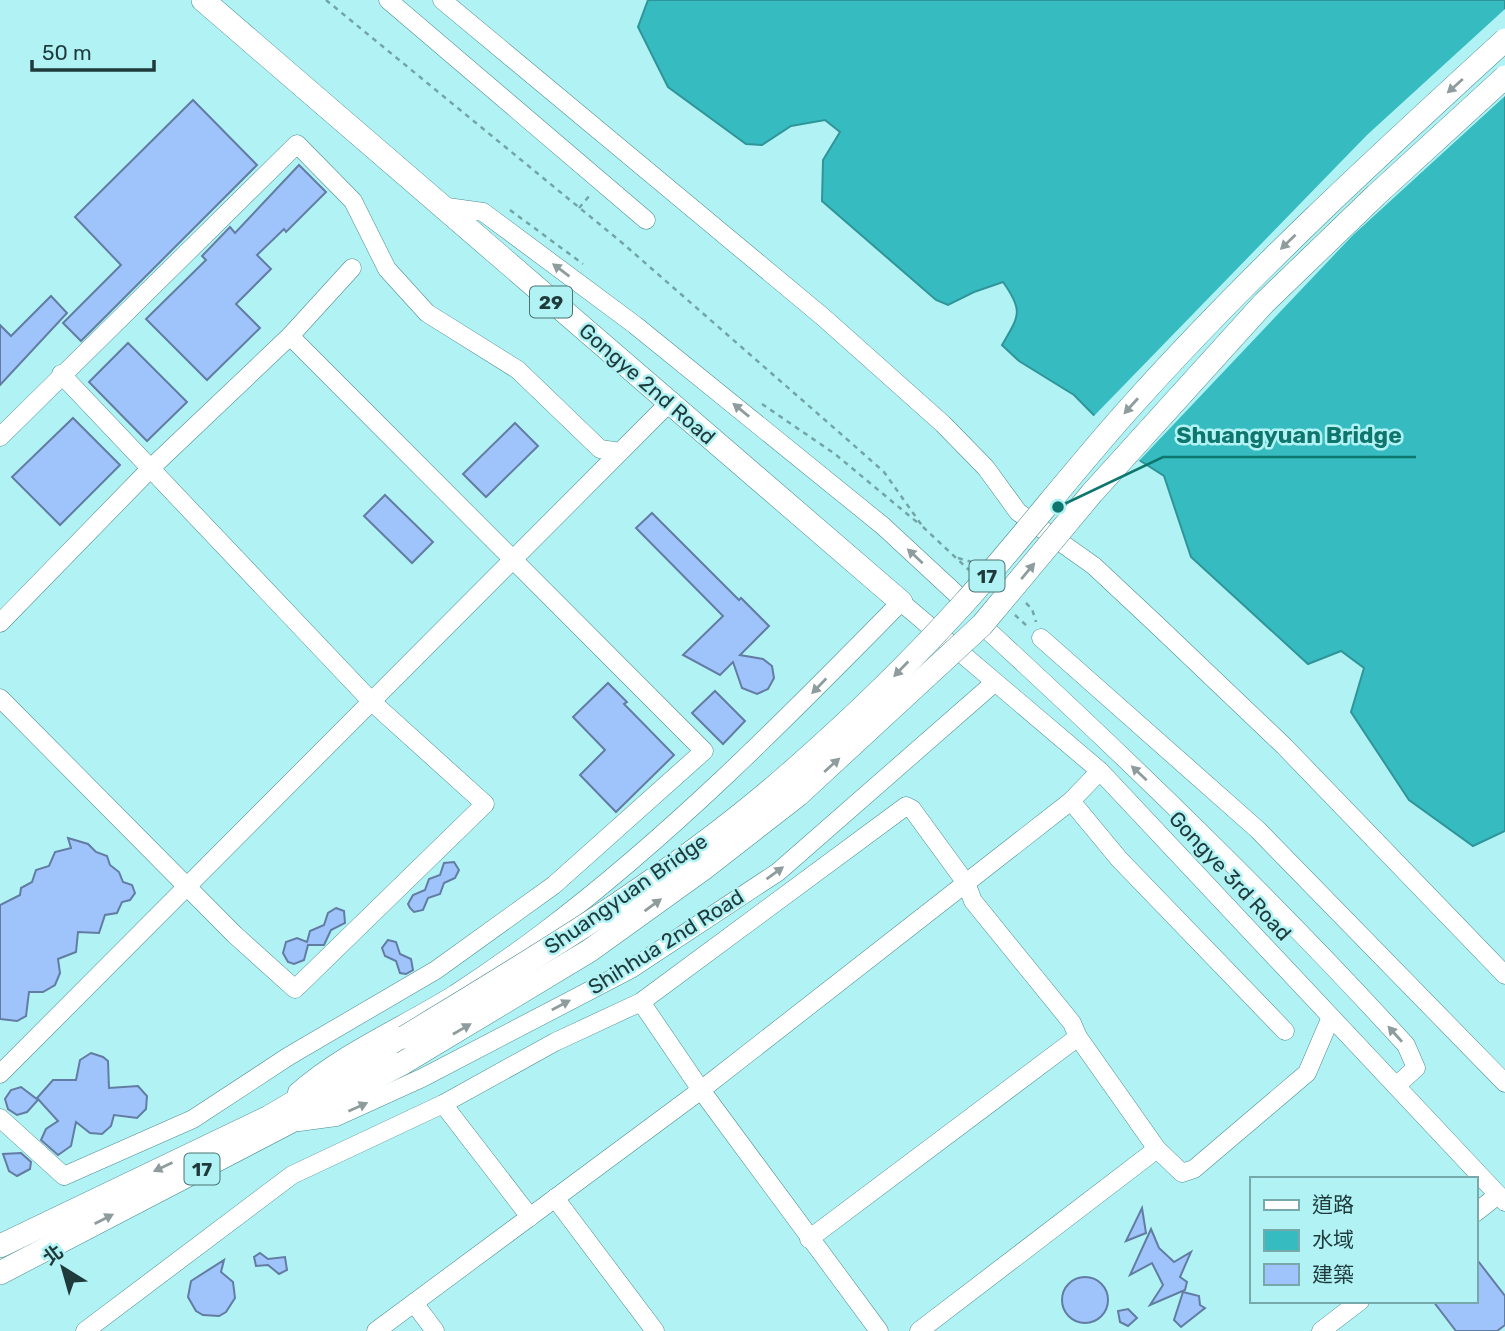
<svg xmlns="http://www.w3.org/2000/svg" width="1505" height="1331" font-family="Rubik,'Noto Sans TC',sans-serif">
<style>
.water{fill:#36bcc0;stroke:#2f9598;stroke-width:2}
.pier{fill:#b1f3f5}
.building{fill:#9ec4fb;stroke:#637ca2;stroke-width:2}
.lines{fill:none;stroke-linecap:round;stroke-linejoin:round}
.minor-casing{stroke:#4c8c8e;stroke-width:19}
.major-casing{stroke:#4c8c8e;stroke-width:24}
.path{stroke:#73a5a7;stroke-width:2.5;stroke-dasharray:5 5;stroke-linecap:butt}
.minor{stroke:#fff;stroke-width:18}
.major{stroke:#fff;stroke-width:23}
.major-bridge-casing{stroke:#4c8c8e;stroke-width:24;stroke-linecap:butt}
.major-bridge{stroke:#fff;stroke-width:23}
.oneway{fill:#8f9c9d}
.labels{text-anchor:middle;stroke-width:5;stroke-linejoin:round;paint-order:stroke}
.shield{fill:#b1f3f5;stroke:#4b7273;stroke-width:2}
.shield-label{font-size:19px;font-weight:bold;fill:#1f3a3b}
.street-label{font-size:21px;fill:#1f3a3b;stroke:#b1f3f5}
.leader{fill:none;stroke:#0f766e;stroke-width:2.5}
.callout-dot{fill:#0f766e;stroke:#b1f3f5;stroke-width:2.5}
.callout-label{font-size:23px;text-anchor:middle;font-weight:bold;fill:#0f766e;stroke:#b1f3f5;stroke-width:5;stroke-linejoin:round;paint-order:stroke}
</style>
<rect width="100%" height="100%" fill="#b1f3f5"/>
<path class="water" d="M648 0H1505V831L1473 846 1409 800 1351 712 1364 668 1341 651 1308 664 1191 557 1164 476 1136 458 1074 395 1019 361 1002 345C1019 316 1024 311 1003 282L974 292 948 305 936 300 822 201 823 160 840 132 825 120 791 126 762 145 746 144 668 87 638 27Z"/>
<polygon class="pier" points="1505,9 1505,96 1352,236 1137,463 1133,461 1092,418 1367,135"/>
<g class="building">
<polygon points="193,100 257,165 81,341 63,323 121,265 75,217"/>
<polygon points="299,165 326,192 286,232 284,229 257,255 271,269 236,304 260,328 207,380 146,319 206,260 202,256 230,227 235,233"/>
<polygon points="51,296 67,313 0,385 0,325 11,336"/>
<polygon points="128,343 187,402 147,441 89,382"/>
<polygon points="73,418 120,465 60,525 12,477"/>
<polygon points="515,423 538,446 486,497 463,474"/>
<polygon points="385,495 433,542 412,563 364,516"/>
<polygon points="652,513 739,600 741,598 769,626 740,655 763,659 772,666 774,678 768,689 757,694 742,688 733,662 720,675 683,655 723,616 636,528"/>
<polygon points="608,683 627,702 624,704 674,755 616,812 580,775 605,750 573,717"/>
<polygon points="715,691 745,721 723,744 692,713"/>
<polygon points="68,838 88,844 96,852 107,856 110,865 119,872 123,882 132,885 135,893 130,900 122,902 117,913 105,915 99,933 78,932 76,952 58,959 60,973 55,985 43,992 29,992 26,1016 17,1021 0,1019 0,905 20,895 21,888 32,882 36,870 49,866 55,852 71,848"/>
<polygon points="454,862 459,870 455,878 444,883 440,894 428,898 423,910 414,912 410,908 408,904 413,895 425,890 429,879 440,875 444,863"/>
<polygon points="336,908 344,911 345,923 331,930 324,945 308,945 304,960 294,964 288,962 283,953 286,942 297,938 307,942 310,931 324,925 328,913"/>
<polygon points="388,940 396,942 400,954 411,959 413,970 406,974 400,973 396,961 385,956 382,948"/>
<polygon points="91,1053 103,1057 108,1061 109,1088 138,1086 147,1096 146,1109 137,1118 114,1115 111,1126 102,1134 90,1133 76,1122 71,1146 58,1155 41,1140 46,1129 58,1121 37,1098 53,1080 76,1080 80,1060"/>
<polygon points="21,1087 38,1100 27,1112 17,1115 8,1109 5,1099 11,1090"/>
<polygon points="21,1153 31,1162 30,1169 17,1176 9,1171 3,1154"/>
<polygon points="1142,1208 1146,1233 1126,1241"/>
<polygon points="1151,1229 1159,1248 1174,1262 1191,1252 1180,1277 1187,1282 1185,1290 1150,1305 1163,1285 1152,1263 1130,1275"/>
<polygon points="260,1253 268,1259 285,1257 287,1270 279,1274 268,1265 256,1266 254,1257"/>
<polygon points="1475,1257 1505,1296 1505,1325 1497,1331 1456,1331 1433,1301 1475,1301"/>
<polygon points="224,1260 221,1272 233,1282 235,1298 226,1312 219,1316 203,1315 196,1311 188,1297 191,1281"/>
<circle cx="1085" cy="1300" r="23"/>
<polygon points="1183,1292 1199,1296 1200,1305 1205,1308 1181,1327 1174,1320"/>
<polygon points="1128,1309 1137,1318 1128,1326 1120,1322 1118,1311"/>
</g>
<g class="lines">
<defs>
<g id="minor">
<polyline points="388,0 646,220"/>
<polyline points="442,0 823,317 943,424 986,468 1018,512 1094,566 1157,625 1284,746 1505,975"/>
<polyline points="440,206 483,212 635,325 883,526 965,602"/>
<polyline points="0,437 297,144 353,201 387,269 427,313 518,370 600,449 620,452"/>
<polyline points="0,623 151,468 290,336 352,268"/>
<path d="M982 625C1129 760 1272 898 1406 1045L1416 1068 1396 1086"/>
<polyline points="1041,638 1258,830 1505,1083"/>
<polyline points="0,698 235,935 295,989 485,804 372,702 61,374"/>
<polyline points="1071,801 1119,859 1285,1031"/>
<polyline points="641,1002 701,1090 879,1331"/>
<polyline points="1078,1037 1157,1149 1182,1173 1194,1169 1307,1073 1331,1017"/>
<polyline points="0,1074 669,403"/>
<path d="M297 1092C344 1051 402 1027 455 994 484 975 514 954 542 933 672 835 787 718 901 602L1100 771 1505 1202"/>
<polyline points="443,1104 530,1217"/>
<polyline points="0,1118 64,1176 193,1119 289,1056 436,970 554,885 704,751 290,336"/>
<polyline points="299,1122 336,1117 422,1078 631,969 778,872 994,683"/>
<polyline points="555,1198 655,1331"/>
<polyline points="1475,1213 1498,1195"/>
<polyline points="414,1303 435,1331"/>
<polyline points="85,1331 292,1175 443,1104 555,1042 641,1002 906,806 912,809 966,883 973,901 1072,1023 1078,1037 809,1239"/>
<polyline points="376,1331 701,1090 1071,801 1100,771"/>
<polyline points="919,1331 1157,1149"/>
<polyline points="1321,1331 1360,1301"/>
</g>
<g id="major">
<polyline points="203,0 901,602"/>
<polyline points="0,1246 269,1117 405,1037"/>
<polyline points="0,1273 403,1063"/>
</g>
</defs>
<use href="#minor" class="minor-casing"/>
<use href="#major" class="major-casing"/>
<g class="path">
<polyline points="326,0 620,241 849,441 884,472 923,527"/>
<polyline points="579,208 590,195"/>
<polyline points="510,210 583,264"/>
<polyline points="762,404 835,454 918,523"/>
<polyline points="923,527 969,570"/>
<polyline points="958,558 975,563"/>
<polyline points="1026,603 1032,609 1036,622"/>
<polyline points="1015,615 1028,627"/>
</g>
<use href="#minor" class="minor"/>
<use href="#major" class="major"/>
<defs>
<g id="major-bridge">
<path d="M405 1037C536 957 672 877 788 775 850 721 910 663 965 602 1023 537 1076 467 1135 402 1251 273 1377 157 1505 40"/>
<polyline points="403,1063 589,951 703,869 798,795 982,625 1092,493 1264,303 1376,195 1505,77"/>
</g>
</defs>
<use href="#major-bridge" class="major-bridge-casing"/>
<use href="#major-bridge" class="major-bridge"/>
</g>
<defs><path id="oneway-solid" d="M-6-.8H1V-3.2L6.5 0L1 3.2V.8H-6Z" transform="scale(1.75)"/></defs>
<g class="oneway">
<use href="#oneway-solid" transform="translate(1455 86) rotate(138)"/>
<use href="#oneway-solid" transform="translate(1288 242) rotate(136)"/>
<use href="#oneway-solid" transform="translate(561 270) rotate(-143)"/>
<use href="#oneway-solid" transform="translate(1131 406) rotate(132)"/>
<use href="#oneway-solid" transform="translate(741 410) rotate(-141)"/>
<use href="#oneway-solid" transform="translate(915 556) rotate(-137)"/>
<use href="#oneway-solid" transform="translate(1028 571) rotate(-50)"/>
<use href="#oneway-solid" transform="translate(901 669) rotate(134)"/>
<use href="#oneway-solid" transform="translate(819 686) rotate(134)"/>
<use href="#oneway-solid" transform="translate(832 765) rotate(-42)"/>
<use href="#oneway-solid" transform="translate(1139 773) rotate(-137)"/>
<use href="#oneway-solid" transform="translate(775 873) rotate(-36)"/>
<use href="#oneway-solid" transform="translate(653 905) rotate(-36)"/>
<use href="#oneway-solid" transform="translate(561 1005) rotate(-28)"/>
<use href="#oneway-solid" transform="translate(462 1029) rotate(-30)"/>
<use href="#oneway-solid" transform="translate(1395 1034) rotate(-132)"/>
<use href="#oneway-solid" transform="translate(358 1107) rotate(-24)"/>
<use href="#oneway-solid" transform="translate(163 1167) rotate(155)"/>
<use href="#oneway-solid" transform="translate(104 1219) rotate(-27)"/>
</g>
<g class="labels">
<g class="shield">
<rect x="530" y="286.5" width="42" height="31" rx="5"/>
<rect x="969.5" y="560.5" width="35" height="31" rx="5"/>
<rect x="184.5" y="1153.5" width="35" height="31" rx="5"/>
</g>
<g class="shield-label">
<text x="551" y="309">29</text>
<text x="987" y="583">17</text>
<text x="202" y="1176">17</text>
</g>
<g class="street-label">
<text transform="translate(647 384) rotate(41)" y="7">Gongye 2nd Road</text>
<text transform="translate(1230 876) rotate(47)" y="7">Gongye 3rd Road</text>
<text transform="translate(626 894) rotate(-35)" y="7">Shuangyuan Bridge</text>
<text transform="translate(666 942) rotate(-32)" y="7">Shihhua 2nd Road</text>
</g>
</g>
<path class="leader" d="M1058 507L1163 457H1416"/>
<circle class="callout-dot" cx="1058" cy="507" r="7"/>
<g class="callout-label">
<text x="1289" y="443">Shuangyuan Bridge</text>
</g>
<rect x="1250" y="1177" width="228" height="126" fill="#b1f3f5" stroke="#77a9ab" stroke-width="2"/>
<rect x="1264" y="1200" width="35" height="10" fill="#ffffff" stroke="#77a9ab" stroke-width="2"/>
<text x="1312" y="1212" font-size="21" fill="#1f3a3b">道路</text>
<rect x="1264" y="1230" width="35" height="21" fill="#36bcc0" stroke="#77a9ab" stroke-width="2"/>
<text x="1312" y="1247" font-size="21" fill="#1f3a3b">水域</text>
<rect x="1264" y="1264" width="35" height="21" fill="#9ec4fb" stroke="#77a9ab" stroke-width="2"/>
<text x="1312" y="1282" font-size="21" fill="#1f3a3b">建築</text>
<g transform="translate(63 1268) rotate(323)" stroke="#b1f3f5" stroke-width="5" paint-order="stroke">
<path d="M0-5L12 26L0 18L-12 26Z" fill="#1f3a3b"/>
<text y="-10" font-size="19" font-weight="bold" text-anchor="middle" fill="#1f3a3b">北</text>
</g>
<path d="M32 60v10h122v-10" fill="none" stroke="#1f3a3b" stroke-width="3.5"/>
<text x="42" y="60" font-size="21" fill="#1f3a3b" stroke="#b1f3f5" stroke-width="5" paint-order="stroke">50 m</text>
</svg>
